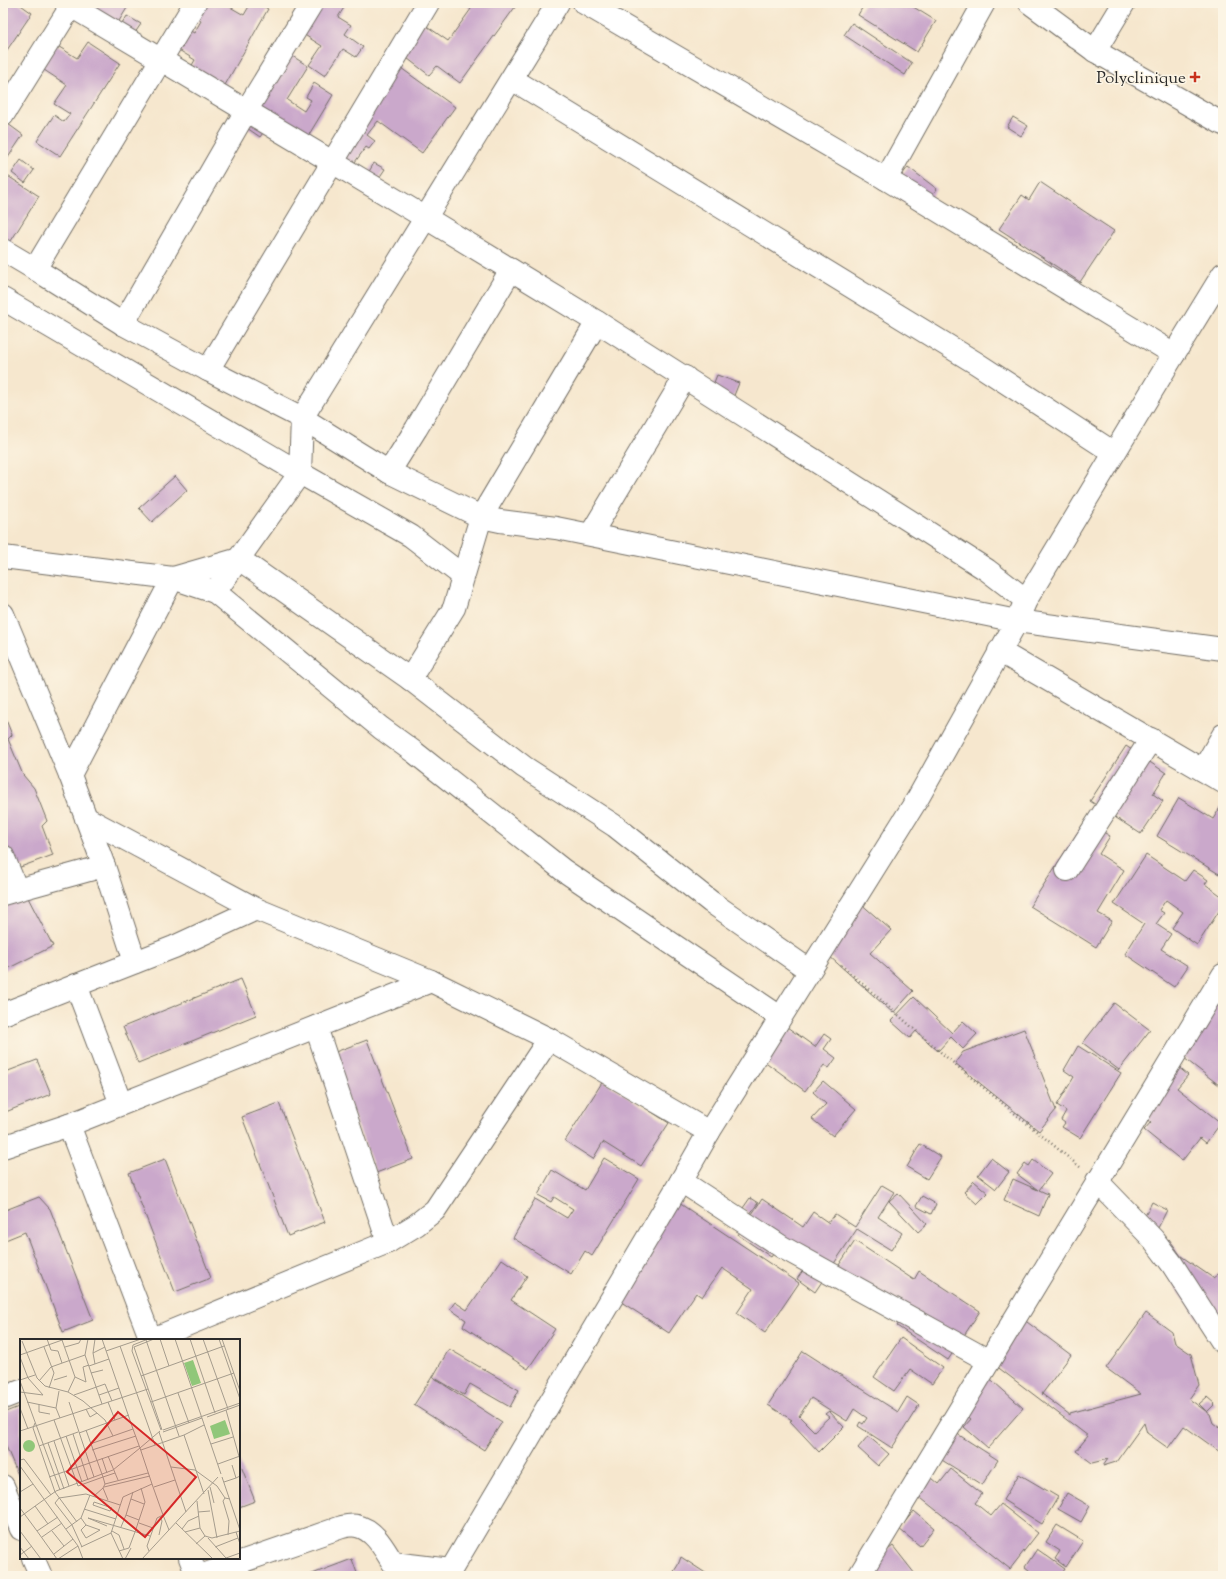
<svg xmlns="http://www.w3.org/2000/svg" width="1226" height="1579" font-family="'Sorts Mill Goudy',serif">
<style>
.building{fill:#caa8cb}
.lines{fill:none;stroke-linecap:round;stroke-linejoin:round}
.minor-casing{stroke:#726d64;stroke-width:24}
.path{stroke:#726d64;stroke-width:2.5;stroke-dasharray:1 3;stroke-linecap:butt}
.minor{stroke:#fff;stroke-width:22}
.poi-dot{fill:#c8321e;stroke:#fcf5e5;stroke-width:1.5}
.labels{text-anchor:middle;stroke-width:3;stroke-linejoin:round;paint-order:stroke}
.poi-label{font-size:17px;fill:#2b2b2b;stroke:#fcf5e5;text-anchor:end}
.inset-road{fill:none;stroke:#a59c8d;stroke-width:1}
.view{fill:#d62828;fill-opacity:0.15;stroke:#d62828;stroke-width:2}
.inset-edge{fill:none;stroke:#2b2b2b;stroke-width:2}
</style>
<rect width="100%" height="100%" fill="#fcf5e5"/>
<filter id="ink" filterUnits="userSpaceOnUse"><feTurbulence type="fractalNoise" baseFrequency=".025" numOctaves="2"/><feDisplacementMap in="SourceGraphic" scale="8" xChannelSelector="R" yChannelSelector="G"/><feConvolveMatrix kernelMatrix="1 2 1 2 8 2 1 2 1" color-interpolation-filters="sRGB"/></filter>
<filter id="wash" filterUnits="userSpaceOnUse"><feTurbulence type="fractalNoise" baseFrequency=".012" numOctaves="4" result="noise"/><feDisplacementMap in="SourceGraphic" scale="16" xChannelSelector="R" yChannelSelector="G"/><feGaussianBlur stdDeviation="0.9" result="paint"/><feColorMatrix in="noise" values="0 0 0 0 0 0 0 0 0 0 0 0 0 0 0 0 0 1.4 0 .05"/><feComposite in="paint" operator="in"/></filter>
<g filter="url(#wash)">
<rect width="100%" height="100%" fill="#f6e7ce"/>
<g id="blocks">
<g class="building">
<polygon points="3,3 18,3 32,13 3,56"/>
<polygon points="87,3 130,3 116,26"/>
<polygon points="188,3 223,3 244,15 251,3 258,3 268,9 220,94 187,74 195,60 169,44 180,25 194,33 201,21 183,11"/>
<polygon points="308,3 347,3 338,17 351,25 345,34 363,47 356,57 343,49 325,76 309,65 322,46 292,27"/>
<polygon points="463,3 518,3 460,83 437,66 429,75 399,52 421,22 448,41 471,9"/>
<polygon points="865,3 907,3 936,21 917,52 858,15"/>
<polygon points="127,16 141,24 130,40 117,32"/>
<polygon points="852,23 912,63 905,75 844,35"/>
<polygon points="88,42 120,63 60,156 37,141 54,115 64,122 70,114 54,104 67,85 41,68 56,45 77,58"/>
<polygon points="278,47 308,66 287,100 304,111 311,100 306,97 314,83 333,95 302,146 241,109"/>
<polygon points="394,63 455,107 422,153 378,121 367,135 375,141 369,149 366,147 352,166 334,164"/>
<polygon points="1013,117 1028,126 1021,136 1007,127"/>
<polygon points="4,121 23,135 3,165 3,123"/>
<polygon points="252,121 265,130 260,137 247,128"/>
<polygon points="21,160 34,170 25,183 12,173"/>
<polygon points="374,163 385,169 377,181 367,175"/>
<polygon points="908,167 937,189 919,213 890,191"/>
<polygon points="3,173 39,196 6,249 3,247"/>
<polygon points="1040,182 1114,231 1080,282 999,229 1022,195 1029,200"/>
<polygon points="717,375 739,383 733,398 711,390"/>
<polygon points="175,476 187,490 152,522 139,508"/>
<polygon points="3,712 12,735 8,739 23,775 34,788 47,821 42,826 53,855 15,869 3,856"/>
<polygon points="1126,746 1166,773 1153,794 1163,801 1141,834 1090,801"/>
<polygon points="1179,798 1213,819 1223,803 1223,868 1219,874 1157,836"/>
<polygon points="1085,821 1110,836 1099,854 1124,870 1098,913 1112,921 1096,947 1030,906"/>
<polygon points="1146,855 1185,881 1193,870 1208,880 1205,884 1223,897 1223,905 1197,945 1172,928 1183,912 1166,900 1159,910 1164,913 1156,924 1171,934 1161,949 1188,966 1174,987 1125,954 1144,924 1114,904"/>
<polygon points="24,890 53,946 3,971 3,901"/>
<polygon points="859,902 891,930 870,953 913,991 893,1013 819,947"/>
<polygon points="241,979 256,1015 138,1063 123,1027"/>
<polygon points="1223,988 1223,1079 1219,1085 1171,1048"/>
<polygon points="914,997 952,1033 963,1021 977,1034 963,1049 951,1037 938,1051 916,1031 910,1038 891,1021"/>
<polygon points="1114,1003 1150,1030 1119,1070 1083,1043"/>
<polygon points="780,1022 815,1047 824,1034 831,1039 824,1049 836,1058 829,1068 824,1065 805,1091 756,1055"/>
<polygon points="1024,1029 1056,1110 1039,1131 955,1063 963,1052"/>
<polygon points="367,1040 413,1159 376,1173 330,1054"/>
<polygon points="1078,1046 1121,1073 1080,1138 1062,1127 1065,1123 1061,1120 1066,1111 1057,1105 1074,1077 1064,1070"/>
<polygon points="37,1060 51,1094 3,1113 3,1073"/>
<polygon points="1172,1062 1188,1075 1177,1088 1221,1123 1206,1143 1200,1138 1182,1161 1144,1130 1151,1122 1137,1111"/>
<polygon points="603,1081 669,1123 641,1166 603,1142 593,1159 565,1141"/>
<polygon points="823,1081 856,1109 833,1136 812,1119 826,1104 813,1092"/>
<polygon points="279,1103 325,1222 288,1236 242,1117"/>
<polygon points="920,1144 941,1157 927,1179 907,1167"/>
<polygon points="604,1158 639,1179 592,1256 585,1251 571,1274 513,1238 535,1199 567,1218 573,1209 554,1197 551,1202 538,1195 552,1170 585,1190"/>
<polygon points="991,1158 1009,1172 996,1189 978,1175"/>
<polygon points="165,1159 211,1278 175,1292 129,1173"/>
<polygon points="1033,1160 1051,1174 1039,1190 1048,1194 1039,1216 1004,1200 1013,1179 1038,1190 1017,1174 1025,1163 1029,1166"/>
<polygon points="974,1181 988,1193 977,1204 964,1192"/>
<polygon points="882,1185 894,1192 878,1217 902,1233 891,1250 857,1229 815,1292 797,1279 806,1266 778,1247 771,1257 738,1235 762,1199 803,1227 813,1212 829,1223 835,1214 855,1227"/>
<polygon points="898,1193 927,1224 918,1232 889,1201"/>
<polygon points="922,1196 936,1204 931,1214 916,1206"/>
<polygon points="39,1197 50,1209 93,1320 63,1332 25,1232 3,1241 3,1211"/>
<polygon points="750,1198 758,1203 750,1214 743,1208"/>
<polygon points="673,1199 799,1283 765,1333 737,1313 753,1289 722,1268 702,1297 696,1293 669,1333 612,1296"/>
<polygon points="1152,1202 1167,1210 1156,1232 1141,1224"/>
<polygon points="1169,1239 1181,1256 1213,1278 1221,1272 1223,1275 1223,1346 1214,1340 1155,1260"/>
<polygon points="855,1241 914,1280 919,1271 980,1311 948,1360 897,1326 903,1316 835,1271"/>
<polygon points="502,1259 527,1276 511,1300 555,1329 528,1369 463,1326 466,1320 450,1309 455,1302 467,1310"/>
<polygon points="1146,1313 1172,1332 1175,1343 1191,1354 1199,1385 1189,1399 1210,1414 1213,1423 1223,1430 1223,1447 1220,1452 1184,1426 1168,1448 1147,1433 1144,1423 1116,1462 1103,1466 1108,1459 1092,1463 1076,1451 1088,1436 987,1359 1019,1316 1071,1355 1042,1394 1070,1415 1070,1413 1141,1394 1106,1368"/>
<polygon points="901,1338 943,1368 932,1384 910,1369 894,1391 874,1377"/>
<polygon points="449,1349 519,1390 510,1407 470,1384 464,1395 433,1377"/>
<polygon points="803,1351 898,1412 907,1397 919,1405 892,1448 858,1426 860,1422 863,1424 867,1418 854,1409 847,1421 811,1398 799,1416 814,1431 829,1417 825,1414 829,1411 844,1427 819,1452 790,1421 792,1420 768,1405"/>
<polygon points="985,1374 1023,1408 988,1448 964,1427 971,1419 956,1406"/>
<polygon points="432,1377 502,1422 484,1450 414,1405"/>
<polygon points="1207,1397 1215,1404 1207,1412 1199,1404"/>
<polygon points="21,1406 21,1482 3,1439 3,1413"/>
<polygon points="945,1426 998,1460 982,1485 929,1452"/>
<polygon points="868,1436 889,1454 878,1466 858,1448"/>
<polygon points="239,1461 255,1501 239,1507"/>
<polygon points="951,1469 982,1494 975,1503 991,1516 1001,1504 1038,1533 1010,1569 912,1491 926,1473 939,1484"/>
<polygon points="1019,1474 1058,1497 1042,1524 1003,1500"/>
<polygon points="1067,1493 1090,1506 1081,1522 1058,1509"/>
<polygon points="914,1511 934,1528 920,1546 899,1529"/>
<polygon points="1057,1525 1083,1541 1066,1567 1055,1559 1060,1551 1046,1542"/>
<polygon points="893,1546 915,1574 913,1576 869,1576 868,1565"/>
<polygon points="1037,1549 1065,1569 1060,1576 1037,1576 1025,1567"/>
<polygon points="681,1557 710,1576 671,1576 678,1565"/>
<polygon points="352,1559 358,1576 307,1576"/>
</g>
</g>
</g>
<g filter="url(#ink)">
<use href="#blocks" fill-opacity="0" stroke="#726d64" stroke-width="1"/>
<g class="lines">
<defs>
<g id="minor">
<polyline points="66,3 426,218 597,322 987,570 1026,600"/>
<polyline points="584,3 886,179 1174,354 1026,600 1017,621 1223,649"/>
<polyline points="1030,3 1095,51 1223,124"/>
<polyline points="1095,51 1124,3"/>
<polyline points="512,79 976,363 1114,453"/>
<polyline points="3,115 73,3"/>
<polyline points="886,179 984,3"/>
<polyline points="3,250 35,269 123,324 208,370 302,418 389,472 481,517 500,521 556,528 1017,621 918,798 709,1132"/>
<polyline points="35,269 195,3"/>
<polyline points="3,299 300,473 302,418 558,3"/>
<polyline points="123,324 246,111 312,3"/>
<polyline points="1174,354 1223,274"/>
<polyline points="208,370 428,3"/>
<polyline points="389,472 416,429 511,270"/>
<polyline points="591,534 685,377"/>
<polyline points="3,557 173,578 70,775"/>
<polyline points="173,578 239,559 410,679 524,767 615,826 711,902 809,970"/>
<polyline points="173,578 215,592 381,728 414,752 563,870 780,1017"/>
<polyline points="215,592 300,473 411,536 463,576"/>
<polyline points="3,614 70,775 104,866 135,962"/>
<polyline points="999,651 1223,782"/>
<polyline points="410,679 454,608 481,517 597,322"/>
<polyline points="1203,770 1223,735"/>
<polyline points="86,818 256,909"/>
<polyline points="3,856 17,890 3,894"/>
<polyline points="1067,870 1151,739"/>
<polyline points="17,890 104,866"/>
<polyline points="76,985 121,1104"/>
<polyline points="3,1014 174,947 256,909 431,981 549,1039 709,1132 681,1181 451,1570"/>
<polyline points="316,1027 388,1242"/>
<polyline points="3,1147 69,1125"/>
<polyline points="681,1181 782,1247 989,1361"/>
<polyline points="1097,1181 1153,1239 1172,1264 1223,1343"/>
<polyline points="150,1340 388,1242 416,1225 435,1210 549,1039"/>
<polyline points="151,1340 69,1125 431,981"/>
<polyline points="3,1398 21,1391"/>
<polyline points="3,1486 21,1529"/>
<polyline points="33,1558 41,1576"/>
<polyline points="190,1558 197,1576"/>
<path d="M200 1576 342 1527C346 1526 353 1525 357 1526 375 1530 384 1549 393 1563L451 1570 448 1576"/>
<polyline points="859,1576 1223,975"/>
</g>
</defs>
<use href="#minor" class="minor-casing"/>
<polyline class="path" points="841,965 945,1056 1080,1167"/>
<use href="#minor" class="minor"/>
</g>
</g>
<path class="poi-dot" d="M1193 71h4v4h4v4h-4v4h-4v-4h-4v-4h4z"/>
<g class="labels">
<g class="poi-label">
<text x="1186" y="83">Polyclinique</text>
</g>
</g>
<g transform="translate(20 1339)">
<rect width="220" height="220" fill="#f6e7ce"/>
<path d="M173 21 181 44 172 47 164 24ZM205 81 210 95 194 100 190 87ZM3 107a6 6 0 1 1 12 0a6 6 0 1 1-12 0Z" fill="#90c779"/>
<path class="inset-road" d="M27 0 31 11 38 12 42 24M68 0 65 16 82 65M82 0 113 90M140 0 149 27M155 0 201 135M170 0 195 74M183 0 208 70M199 0 220 60M202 0 220 52M42 1 55 38 48 53M126 1 159 97M2 2 17 39 25 47 48 53 63 62 85 81 93 97M113 6 112 12 141 91M113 6 128 0M100 7 135 106M24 8 34 34 29 49M45 8 59 4 61 0M114 8 142 91M114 8 134 0M86 12 121 0M73 14 75 0M0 16 45 0M0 18 8 39 23 56 0 53M75 25 73 14 85 8M69 27 89 20M71 34 83 31M121 37 204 7M55 38 66 43 63 28 69 26M0 41 15 36M34 41 47 37M0 42 40 151M19 42 31 28 65 16M39 52 36 69 40 79M158 54 169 84M54 56 85 45 92 62M79 56 99 49M7 63 36 69M49 63 74 138M88 63 95 81M131 63 214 34M19 65V73L30 75M0 69 8 90M66 70 70 78 77 74M206 71 220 121M187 78 220 66M34 81 58 147 83 138 66 91M15 84 13 89 35 153 57 183M143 91 220 64M0 92 128 50M139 93 166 173M143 93 182 79M59 94 109 76M53 95 68 141M164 96 184 86M46 97 62 143M34 102 49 147M28 104 44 150M70 105 113 90 120 109 140 92M191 105 213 98M19 107 58 93M72 111 116 97M121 111 164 96 184 155M88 117 98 141M82 119 87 134M0 121 4 120 31 156M198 125 220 117M212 126 216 139 220 137M0 127 58 207 63 220M151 128 175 131 197 147 205 159 210 160M29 138 119 107M202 138 220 191M204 143 216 139M85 145 83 138 95 134M84 148 130 137M134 148 155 141M190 148 194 164M83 149 85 145 128 134M188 151 197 199M0 153 13 145M113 153 106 176 119 181M74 157 83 149 88 161M205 159 203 162 209 182 208 196M111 160 124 165M177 162 180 189M74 163 92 169 90 172 73 166ZM15 167 28 185M0 169 17 192M64 170 96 180M178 173 190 172M0 178 36 152 93 131 120 109 132 145M61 179 66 186 80 191 66 199 61 191 66 186M119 184 133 189M156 184 193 220M87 187 68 179 130 197M101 188 106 176M46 190 61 179 70 156M162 190 168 182 179 177M0 192 21 220M32 192 44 207M92 192 99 196 104 210M165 193 180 189 185 197 192 199 220 192M216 193 220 205M139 196 142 182 140 178M22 198 42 184M188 199 206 219M176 205 185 197M0 208 9 220M61 208 91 194M62 208 52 186 35 164 39 159 66 155 100 166M195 208 218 199M99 212 109 209 115 193 125 163 121 149M129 212 127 207 137 179 143 176 149 191M34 215 53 200M0 216 12 207M206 219 220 214M37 220 17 192 38 178M38 220 58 207M103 220 91 194 103 158 132 145 143 176M105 220 111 209M122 220 198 138"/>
<path class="view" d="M98 73 176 138 125 198 47 133Z"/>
<rect width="220" height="220" class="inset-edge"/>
</g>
<rect width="1226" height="1579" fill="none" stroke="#fcf5e5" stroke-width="16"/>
</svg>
